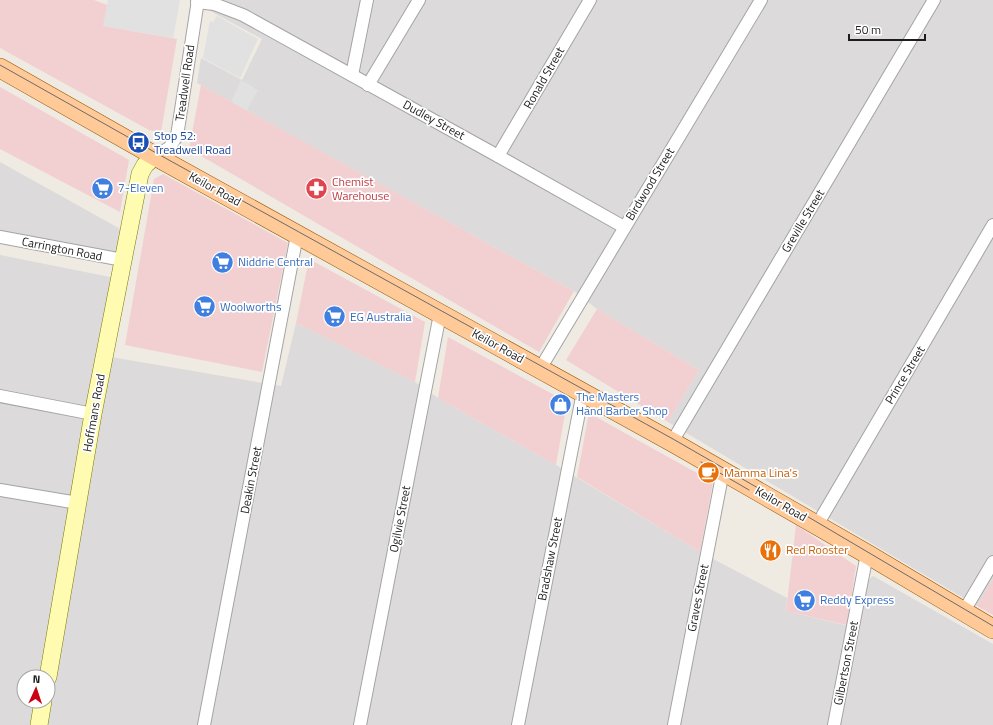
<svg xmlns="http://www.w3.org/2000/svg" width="993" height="725" font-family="'Titillium Web',sans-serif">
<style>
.residential{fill:#dcdada;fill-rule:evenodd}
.commercial{fill:#f2d0d1}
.parking{fill:#e1e1e1}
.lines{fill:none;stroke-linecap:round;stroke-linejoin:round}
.street-casing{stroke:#a4a4a4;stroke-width:14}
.secondary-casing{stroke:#777900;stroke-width:18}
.primary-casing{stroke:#975700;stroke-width:20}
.street{stroke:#fff;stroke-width:12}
.secondary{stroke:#fffcb1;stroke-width:17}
.primary{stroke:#ffc998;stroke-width:19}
.tram{stroke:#6b6b6b;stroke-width:1}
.labels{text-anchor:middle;stroke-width:3.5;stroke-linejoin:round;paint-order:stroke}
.street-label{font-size:12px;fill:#1d1d1d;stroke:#fff}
.transit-label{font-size:12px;fill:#164399;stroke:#fff;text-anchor:start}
.health-label{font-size:12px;fill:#be3a42;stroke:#fff;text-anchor:start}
.shop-label{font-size:12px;fill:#366cbe;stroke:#fff;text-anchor:start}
.food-label{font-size:12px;fill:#c56008;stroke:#fff;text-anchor:start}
</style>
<rect width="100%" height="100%" fill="#efeae2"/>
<g class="residential">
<polygon points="190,0 993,0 993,579 977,606 668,422 699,370 597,309 574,291 197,83 201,58 242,80 262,39"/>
<polygon points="0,162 124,231 119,255 0,231"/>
<path d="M0 255 120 279 105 356 281 386 296 323 415 382 438 398 556 465 700 552 787 598 786 611 853 627 860 587 873 576 993 644V725H0ZM24 677H48V701H24Z"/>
</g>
<g class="commercial">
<polygon points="0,0 94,0 107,5 104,26 177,39 161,132 149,130 0,48"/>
<polygon points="201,85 574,291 539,352 189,149"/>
<polygon points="0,87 129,160 120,212 0,149"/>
<polygon points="163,174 288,243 262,372 125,345 154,179"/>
<polygon points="309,259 425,322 415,382 296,323"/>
<polygon points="597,309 699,370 668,422 566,360"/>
<polygon points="448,337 567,402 556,465 438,398"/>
<polygon points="589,413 713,482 700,552 577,477"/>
<polygon points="796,525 856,566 847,625 786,611"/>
<polygon points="993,579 993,615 977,606"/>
</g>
<g class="parking">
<polygon points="108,0 180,0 173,38 103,26"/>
<polygon points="217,16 258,39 240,78 203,58 210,21 213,22"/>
<polygon points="241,80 258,90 247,110 231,102"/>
</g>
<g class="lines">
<defs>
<g id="street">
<polyline points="197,2 214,4 243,15 498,156 624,227"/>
<polyline points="352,75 367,0"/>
<polyline points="368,85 419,0"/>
<polyline points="155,156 169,148 177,136 198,0"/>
<polyline points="498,156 590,0"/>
<polyline points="0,237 123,260"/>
<polyline points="540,369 761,0"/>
<polyline points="0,396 93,414"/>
<polyline points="672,442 934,0"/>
<polyline points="0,490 78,503"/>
<polyline points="817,525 993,225"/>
<polyline points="964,611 993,562"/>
<polyline points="204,725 297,235"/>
<polyline points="360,725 440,314"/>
<polyline points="518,725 583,392"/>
<polyline points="674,725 723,471"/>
<polyline points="834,725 867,554"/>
</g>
<g id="secondary">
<polyline points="48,677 93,414 140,174 145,165 155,156"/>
<polyline points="39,725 43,701"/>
</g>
<polyline id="primary" points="0,68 155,156 672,442 867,554 993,629"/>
</defs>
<use href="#street" class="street-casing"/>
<use href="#secondary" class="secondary-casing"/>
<use href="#primary" class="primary-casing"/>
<use href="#street" class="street"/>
<use href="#secondary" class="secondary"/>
<use href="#primary" class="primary"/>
<g class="tram">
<polyline points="0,65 158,154 673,439 810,518 993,626"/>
<polyline points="701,462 749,490"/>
</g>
</g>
<defs>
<symbol id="bus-disc" viewBox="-11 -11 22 22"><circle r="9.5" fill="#1a4fb4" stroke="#fff"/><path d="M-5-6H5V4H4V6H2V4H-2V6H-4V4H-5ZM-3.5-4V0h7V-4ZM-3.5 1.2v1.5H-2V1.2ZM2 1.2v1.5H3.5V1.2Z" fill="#fff"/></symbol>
<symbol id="supermarket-disc" viewBox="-11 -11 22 22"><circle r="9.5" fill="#3f7fe0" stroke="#fff"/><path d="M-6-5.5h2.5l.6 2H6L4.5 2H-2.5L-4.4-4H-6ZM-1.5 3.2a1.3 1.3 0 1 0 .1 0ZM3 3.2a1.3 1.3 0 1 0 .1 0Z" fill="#fff"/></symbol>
<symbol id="pharmacy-disc" viewBox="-11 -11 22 22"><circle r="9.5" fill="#e0444e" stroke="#fff"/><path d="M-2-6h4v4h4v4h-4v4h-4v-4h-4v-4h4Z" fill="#fff"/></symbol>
<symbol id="shop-disc" viewBox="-11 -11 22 22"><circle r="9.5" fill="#3f7fe0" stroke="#fff"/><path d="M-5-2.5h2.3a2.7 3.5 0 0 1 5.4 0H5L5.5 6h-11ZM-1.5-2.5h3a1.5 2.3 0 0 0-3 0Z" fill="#fff"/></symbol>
<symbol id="cafe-disc" viewBox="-11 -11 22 22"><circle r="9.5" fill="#e8710a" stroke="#fff"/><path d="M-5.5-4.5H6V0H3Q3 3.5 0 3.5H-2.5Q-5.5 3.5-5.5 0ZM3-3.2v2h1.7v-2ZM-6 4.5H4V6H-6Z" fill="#fff"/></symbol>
<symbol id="restaurant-disc" viewBox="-11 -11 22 22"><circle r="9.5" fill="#e8710a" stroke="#fff"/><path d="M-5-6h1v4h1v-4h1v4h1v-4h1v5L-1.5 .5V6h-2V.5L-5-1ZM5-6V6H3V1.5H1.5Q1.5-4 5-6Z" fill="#fff"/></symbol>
</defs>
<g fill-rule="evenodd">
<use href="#bus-disc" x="126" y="130" width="25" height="25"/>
<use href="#supermarket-disc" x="90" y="176" width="25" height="25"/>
<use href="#pharmacy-disc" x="304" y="176" width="25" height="25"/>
<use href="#supermarket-disc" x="210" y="250" width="25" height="25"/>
<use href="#supermarket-disc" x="192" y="294" width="25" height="25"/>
<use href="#supermarket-disc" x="322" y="304" width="25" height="25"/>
<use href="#shop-disc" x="548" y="392" width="25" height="25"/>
<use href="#cafe-disc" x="696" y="460" width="25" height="25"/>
<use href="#restaurant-disc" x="758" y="538" width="25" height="25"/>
<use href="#supermarket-disc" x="792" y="588" width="25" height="25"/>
</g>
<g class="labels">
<g class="street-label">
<text transform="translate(544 78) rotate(-60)" y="4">Ronald Street</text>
<text transform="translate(185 83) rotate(-82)" y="4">Treadwell Road</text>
<text transform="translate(434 120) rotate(29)" y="4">Dudley Street</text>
<text transform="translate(650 184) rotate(-59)" y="4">Birdwood Street</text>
<text transform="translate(215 189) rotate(29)" y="4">Keilor Road</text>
<text transform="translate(803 221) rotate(-59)" y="4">Greville Street</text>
<text transform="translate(62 249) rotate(11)" y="4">Carrington Road</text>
<text transform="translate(498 346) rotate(29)" y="4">Keilor Road</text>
<text transform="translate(905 375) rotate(-59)" y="4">Prince Street</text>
<text transform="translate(94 413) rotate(-80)" y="4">Hoffmans Road</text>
<text transform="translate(251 480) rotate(-79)" y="4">Deakin Street</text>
<text transform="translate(781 504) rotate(30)" y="4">Keilor Road</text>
<text transform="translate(400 519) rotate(-79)" y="4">Ogilvie Street</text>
<text transform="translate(550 559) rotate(-79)" y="4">Bradshaw Street</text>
<text transform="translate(698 598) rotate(-79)" y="4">Graves Street</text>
<text transform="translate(846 663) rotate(-79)" y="4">Gilbertson Street</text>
</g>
<g class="transit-label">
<text x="154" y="140">Stop 52:<tspan x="154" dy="14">Treadwell Road</tspan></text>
</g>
<g class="health-label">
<text x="332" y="186">Chemist<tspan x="332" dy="14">Warehouse</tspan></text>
</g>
<g class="shop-label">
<text x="118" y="192">7-Eleven</text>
<text x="238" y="266">Niddrie Central</text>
<text x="220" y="311">Woolworths</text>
<text x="350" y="321">EG Australia</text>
<text x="576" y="401">The Masters<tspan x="576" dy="14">Hand Barber Shop</tspan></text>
<text x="820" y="604">Reddy Express</text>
</g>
<g class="food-label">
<text x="724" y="477">Mamma Lina's</text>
<text x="786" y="554">Red Rooster</text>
</g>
</g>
<g transform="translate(36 689) rotate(3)"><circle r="19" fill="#ffffff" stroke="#a5a5a5"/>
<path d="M0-3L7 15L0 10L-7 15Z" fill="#cb0012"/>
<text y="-6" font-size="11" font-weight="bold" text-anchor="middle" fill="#1d1d1d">N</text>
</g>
<path d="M849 34v6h76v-6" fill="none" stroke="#1d1d1d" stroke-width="2"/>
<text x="855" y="34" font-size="12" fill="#1d1d1d" stroke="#ffffff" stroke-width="3" paint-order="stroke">50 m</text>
</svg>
